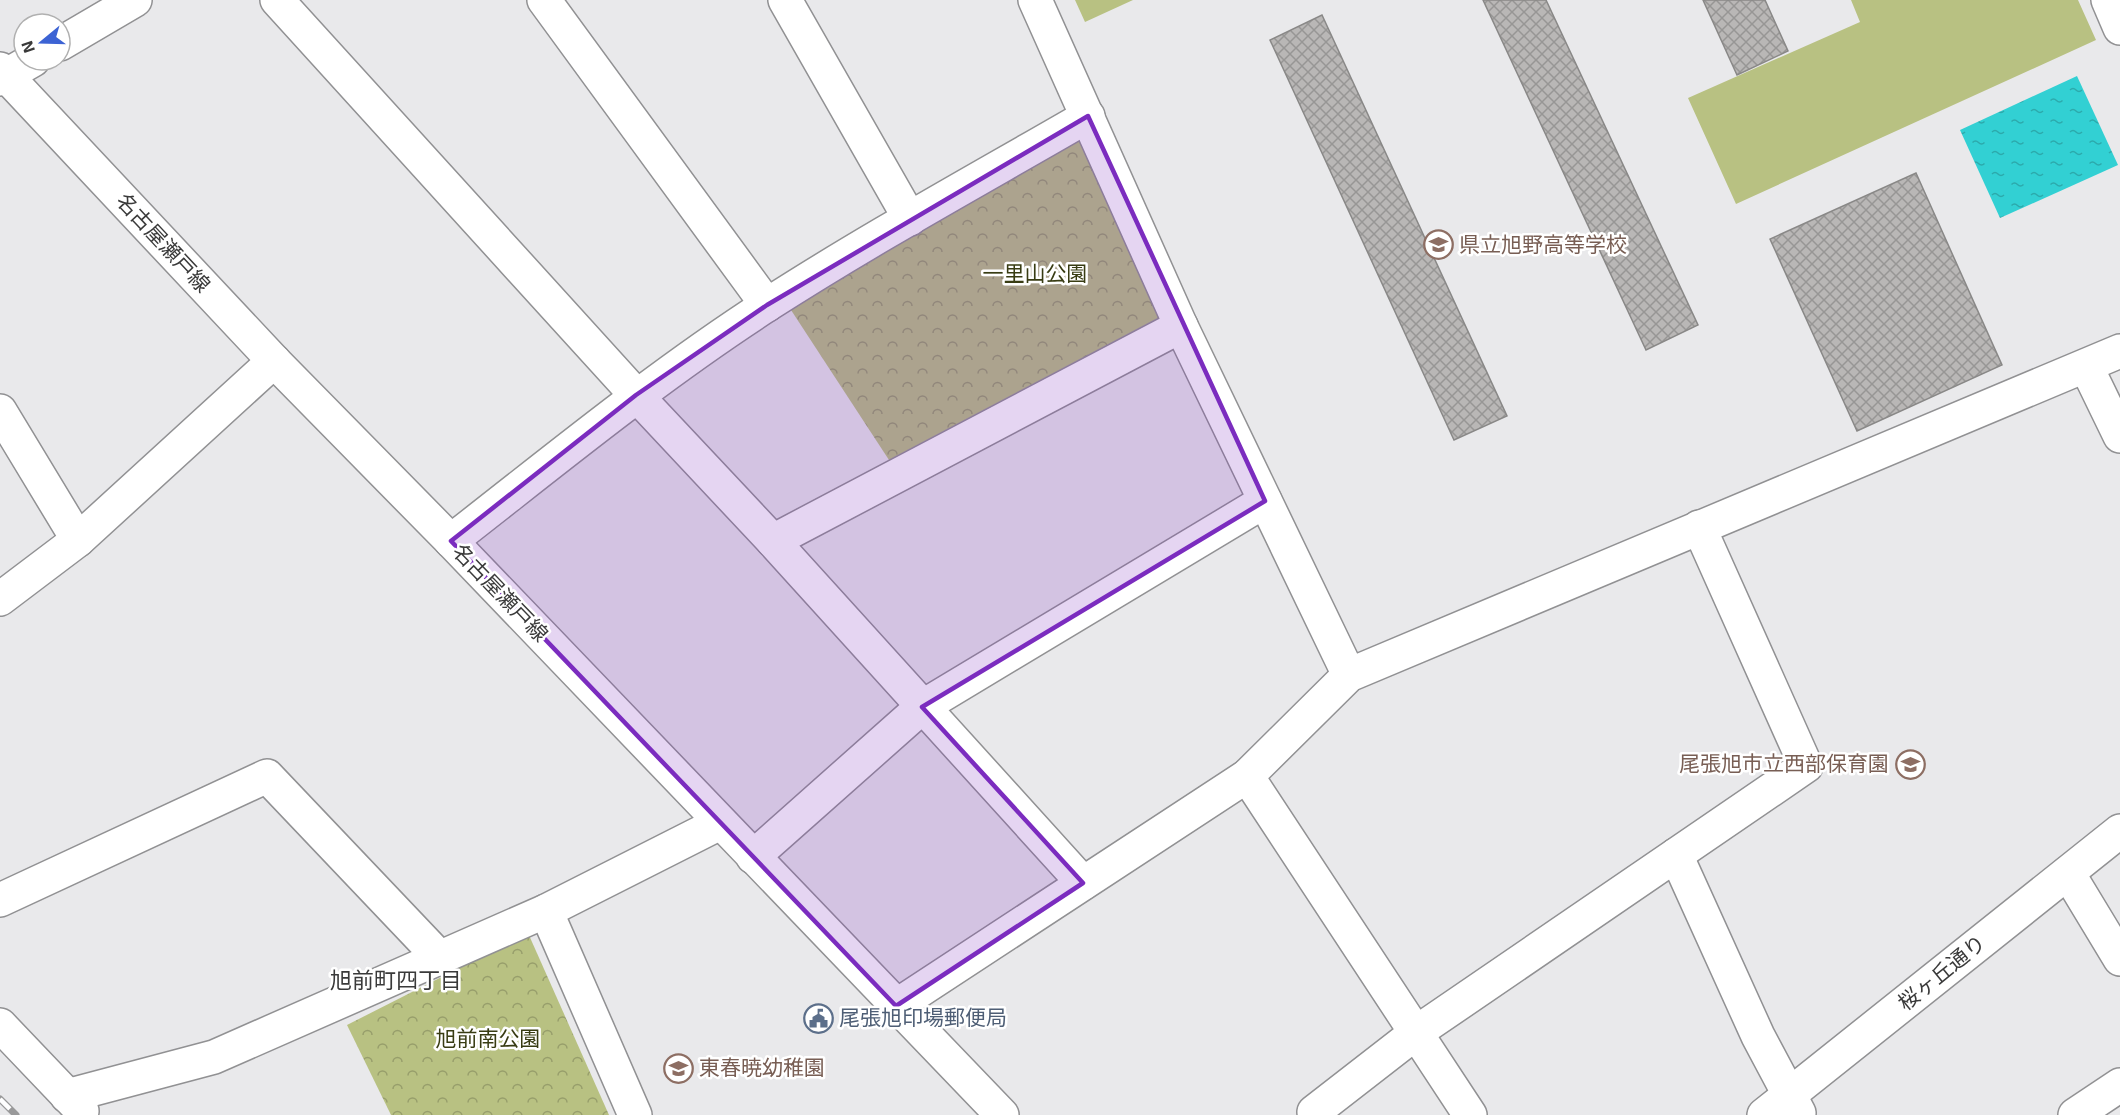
<svg xmlns="http://www.w3.org/2000/svg" width="2120" height="1115" font-family="'Exo 2','Noto Sans JP',sans-serif">
<style>
.forest{fill:url(#forest-crowns)}
.pitch{fill:#b8c182}
.water{fill:url(#water-ripples)}
.building{fill:url(#building-cross-hatch);stroke:#898887;stroke-width:1.5}
.lines{fill:none;stroke-linecap:round;stroke-linejoin:round}
.minor-casing{stroke:#919193;stroke-width:36}
.major-casing{stroke:#919193;stroke-width:36}
.minor{stroke:#fff;stroke-width:33}
.major{stroke:#fff;stroke-width:33}
.rail-casing{stroke:#99999a;stroke-width:7}
.rail{stroke:#fff;stroke-width:4.5;stroke-dasharray:14;stroke-linecap:butt}
.marked{fill:#7b2cbf;fill-opacity:0.2;stroke:#7b2cbf;stroke-width:4.5;stroke-linejoin:round}
.labels{text-anchor:middle;stroke-width:5;stroke-linejoin:round;paint-order:stroke}
.street-label{font-size:21px;fill:#3a3a3a;stroke:#fff}
.education-label{font-size:21px;fill:#785e54;stroke:#fff;text-anchor:start}
.park-label{font-size:21px;fill:#383c13;stroke:#fff}
.service-label{font-size:21px;fill:#4e5e75;stroke:#fff;text-anchor:start}
.neighbourhood-label{font-size:22px;fill:#3a3a3a;stroke:#fff}
</style>
<defs>
<pattern id="forest-crowns" width="20" height="18" patternUnits="userSpaceOnUse" patternTransform="scale(1.5)"><rect width="20" height="18" fill="#b8c182"/><path d="M2 6a3 3 0 1 1 6 0M12 15a3 3 0 1 1 6 0" fill="none" stroke="#979e6b"/></pattern>
<pattern id="water-ripples" width="26" height="14" patternUnits="userSpaceOnUse" patternTransform="scale(1.5)"><rect width="26" height="14" fill="#32d0d3"/><path d="M2 4q2-2 4 0t4 0M15 11q2-2 4 0t4 0" fill="none" stroke="#2baaac"/></pattern>
<pattern id="building-cross-hatch" width="8" height="8" patternUnits="userSpaceOnUse" patternTransform="scale(1.5)"><rect width="8" height="8" fill="#b9b7b6"/><path d="M0 0l8 8M0 8l8-8" fill="none" stroke="#979695"/></pattern>
</defs>
<rect width="100%" height="100%" fill="#e9e9eb"/>
<g class="forest">
<polygon points="1080,133 1164,315 889,460 791,310"/>
<polygon points="528,933 609,1115 391,1115 347,1025"/>
</g>
<g class="pitch">
<polygon points="1075,0 1133,0 1085,22"/>
<polygon points="1851,0 2078,0 2096,40 1736,204 1688,98 1860,22"/>
</g>
<polygon class="water" points="2077,76 2118,165 2000,218 1960,130"/>
<g class="building">
<polygon points="1483,0 1546,0 1698,325 1646,350"/>
<polygon points="1703,0 1765,0 1788,51 1737,75"/>
<polygon points="1322,15 1507,416 1454,440 1270,40"/>
<polygon points="1916,173 2002,365 1857,431 1770,239"/>
</g>
<g class="lines">
<defs>
<g id="minor">
<polyline points="277,0 636,395 773,541 1083,883"/>
<polyline points="544,0 767,305"/>
<polyline points="785,0 910,219"/>
<polyline points="1035,0 1181,326 1349,675"/>
<polyline points="2108,0 2120,28"/>
<polyline points="60,44 135,0"/>
<polyline points="0,79 33,60"/>
<polyline points="2086,366 2120,436"/>
<polyline points="0,411 78,540"/>
<path d="M451 541C555 460 657 376 767 305 871 238 981 178 1088 116"/>
<polyline points="773,541 1181,326"/>
<polyline points="0,599 78,540 274,361"/>
<polyline points="1247,776 1470,1115"/>
<polyline points="1676,855 1758,1036 1799,1113"/>
<polyline points="753,857 922,707 1265,501"/>
<polyline points="2068,873 2120,959"/>
<polyline points="0,900 267,776 441,959"/>
<polyline points="546,911 635,1115"/>
<polyline points="896,1006 1247,776 1349,675 2120,351"/>
<polyline points="0,1025 82,1111"/>
<polyline points="67,1096 214,1057 546,911 720,823"/>
<polyline points="1314,1112 1417,1032 1806,766 1699,527"/>
<polyline points="1764,1115 2120,831"/>
<polyline points="2075,1115 2120,1085"/>
</g>
<polyline id="major" points="0,69 274,361 451,541 1002,1115"/>
</defs>
<use href="#minor" class="minor-casing"/>
<use href="#major" class="major-casing"/>
<use href="#minor" class="minor"/>
<use href="#major" class="major"/>
<defs>
<polyline id="rail" points="0,1099 16,1115"/>
</defs>
<use href="#rail" class="rail-casing"/>
<use href="#rail" class="rail"/>
</g>
<path class="marked" d="M1088 116 1265 501 922 707 1083 883 896 1006 451 541 636 395 767 305Z"/>
<defs>
<symbol id="school-ring" viewBox="-11 -11 22 22"><circle r="9.5" fill="#fff" stroke="#8d6e63" stroke-width="1.5"/><path d="M0-5L7-2L0 1L-7-2ZM-4 1L0 2.5L4 1V4Q0 6-4 4Z" fill="#8d6e63"/></symbol>
<symbol id="civic-ring" viewBox="-11 -11 22 22"><circle r="9.5" fill="#fff" stroke="#5c6f8a" stroke-width="1.5"/><path d="M-.6-6.5H3V-4.5H.6V-3L4-1V1h2V6H-6V1h2V-1L-.6-3ZM-1.2 2.5V6h2.4V2.5Z" fill="#5c6f8a"/></symbol>
</defs>
<g fill-rule="evenodd">
<use href="#school-ring" x="1422" y="228" width="33" height="33"/>
<use href="#school-ring" x="1894" y="748" width="33" height="33"/>
<use href="#civic-ring" x="802" y="1002" width="33" height="33"/>
<use href="#school-ring" x="662" y="1052" width="33" height="33"/>
</g>
<g class="labels">
<g class="street-label">
<text transform="translate(163 243) rotate(47)" y="7">名古屋瀬戸線</text>
<text transform="translate(500 593) rotate(46)" y="7">名古屋瀬戸線</text>
<text transform="translate(1942 973) rotate(-39)" y="7">桜ヶ丘通り</text>
</g>
<g class="education-label">
<text x="1459" y="252">県立旭野高等学校</text>
<text x="1889" y="771" text-anchor="end">尾張旭市立西部保育園</text>
<text x="699" y="1075">東春暁幼稚園</text>
</g>
<g class="park-label">
<text x="1035" y="281">一里山公園</text>
<text x="488" y="1046">旭前南公園</text>
</g>
<g class="service-label">
<text x="839" y="1025">尾張旭印場郵便局</text>
</g>
<g class="neighbourhood-label">
<text x="396" y="988">旭前町四丁目</text>
</g>
</g>
<g transform="translate(42 42) rotate(251)"><circle r="28" fill="#ffffff" stroke="#b0b0b0" stroke-width="1.5"/>
<path d="M0-4.5L10 22L0 15L-10 22Z" fill="#3c63d4"/>
<text y="-9" font-size="16" font-weight="bold" text-anchor="middle" fill="#3a3a3a">N</text>
</g>
</svg>
